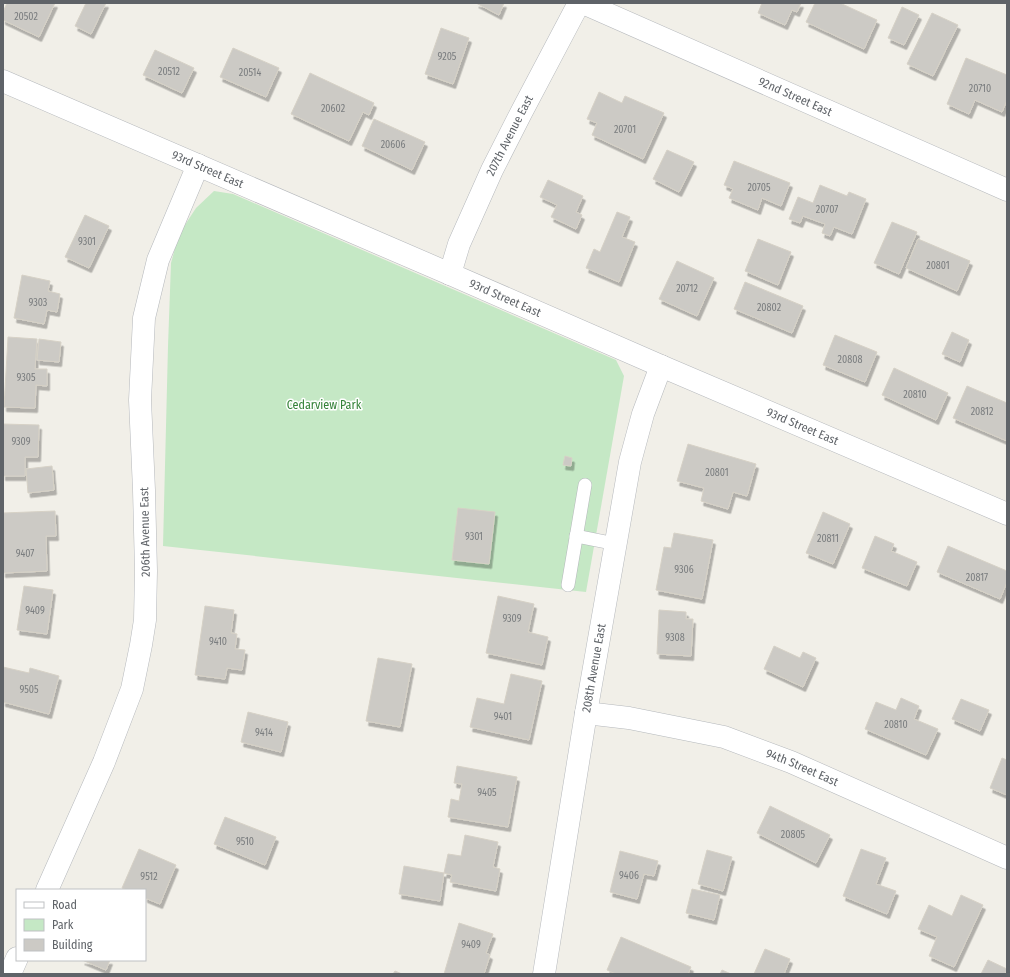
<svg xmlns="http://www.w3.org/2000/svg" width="1010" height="977" font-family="'Fira Sans Condensed',sans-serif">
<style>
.green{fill:#c5e8c5}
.building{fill:#cccac5;stroke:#d6d1c6;filter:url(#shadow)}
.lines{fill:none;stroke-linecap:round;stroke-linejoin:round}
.lane-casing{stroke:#b5b8bc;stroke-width:14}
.street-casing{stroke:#b5b8bc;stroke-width:23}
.lane{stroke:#fff;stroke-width:13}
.street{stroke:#fff;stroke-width:22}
.labels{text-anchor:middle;stroke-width:3;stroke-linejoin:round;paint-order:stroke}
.number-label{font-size:10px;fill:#7a7d7f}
.street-label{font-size:12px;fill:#5f6368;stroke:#fff}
.park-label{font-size:12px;fill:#348238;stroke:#fff}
</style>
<defs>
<filter id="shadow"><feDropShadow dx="2.5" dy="4.5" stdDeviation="0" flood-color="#0004"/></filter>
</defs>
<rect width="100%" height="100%" fill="#f1efe8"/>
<polygon class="green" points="214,191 233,194 616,360 624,376 586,592 163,546 168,346 171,263 179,234 196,208"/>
<g class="building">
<polygon points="7,3 55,3 39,37 3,20 3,12"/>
<polygon points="86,3 106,3 91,34 75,26"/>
<polygon points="476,3 504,3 499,15"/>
<polygon points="762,3 801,3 797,12 792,10 785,25 758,13"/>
<polygon points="815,3 840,3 877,20 864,49 806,22"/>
<polygon points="902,7 919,15 904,45 888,38"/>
<polygon points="932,13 958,25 933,76 907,64"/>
<polygon points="441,28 469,38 453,84 425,74"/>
<polygon points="233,48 279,68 266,97 220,77"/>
<polygon points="155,50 194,68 182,93 143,75"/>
<polygon points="966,58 1007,75 1007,100 1002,112 975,100 969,114 947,104"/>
<polygon points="310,73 374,103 369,115 363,112 349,141 291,114"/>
<polygon points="599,92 622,103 625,96 664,113 643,159 592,135 597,123 587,119"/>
<polygon points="374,119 425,142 412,170 362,146"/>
<polygon points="667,150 694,162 679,192 653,179"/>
<polygon points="734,161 790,183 781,206 762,198 758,210 729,198 733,189 724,185"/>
<polygon points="548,180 583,196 576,212 582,215 576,229 551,217 557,205 540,197"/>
<polygon points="820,185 847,196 849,192 866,199 852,234 834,227 830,236 822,233 825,224 803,216 800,223 789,219 798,197 813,203"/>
<polygon points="617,212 630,217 622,237 635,242 619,282 586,268 594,249 600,252"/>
<polygon points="85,215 109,226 89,268 65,257"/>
<polygon points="892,222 917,232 899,274 874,263"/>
<polygon points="758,239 791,252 778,285 745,271"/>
<polygon points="918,239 970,261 957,291 906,268"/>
<polygon points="677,261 714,278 697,316 659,299"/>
<polygon points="22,275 50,281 48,291 60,294 57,312 47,310 44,324 14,318"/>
<polygon points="745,282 803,306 792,333 734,309"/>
<polygon points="952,332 969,340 960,362 942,354"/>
<polygon points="835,335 877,352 865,382 823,365"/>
<polygon points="8,337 37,339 35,369 47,369 47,386 36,385 35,408 4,407"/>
<polygon points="39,339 61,342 59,362 37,360"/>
<polygon points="894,368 948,393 936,420 882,395"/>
<polygon points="967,386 1007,403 1007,441 953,418"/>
<polygon points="3,424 39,425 38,457 25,457 25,476 3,476"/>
<polygon points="688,444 756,464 747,496 733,492 728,509 701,501 704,488 677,481"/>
<polygon points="565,456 572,458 571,466 563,465"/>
<polygon points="52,466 54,490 28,493 26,469"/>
<polygon points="458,508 495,512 489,564 452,560"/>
<polygon points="55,511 56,536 46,536 47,571 3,573 3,513"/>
<polygon points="823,512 850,524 833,564 806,553"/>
<polygon points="674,533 713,540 702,599 656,590 664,547 671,548"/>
<polygon points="875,536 894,544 891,551 917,562 907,586 862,568"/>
<polygon points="948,546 1007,571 1007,582 1000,599 937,572"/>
<polygon points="24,586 53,590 47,634 17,630"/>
<polygon points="498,596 534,604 528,632 548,637 542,665 486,653"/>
<polygon points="205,606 234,610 231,633 237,634 235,649 245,650 242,670 227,668 225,679 195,675"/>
<polygon points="659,610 686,612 686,619 693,619 691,656 657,654"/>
<polygon points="774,646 800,658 803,652 816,658 803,687 764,669"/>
<polygon points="378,658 412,664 400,727 366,721"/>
<polygon points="3,667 29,673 30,668 59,676 49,714 3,702"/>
<polygon points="511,674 542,681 529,740 470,727 477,698 504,704"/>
<polygon points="901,698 919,706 914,719 938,729 926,755 865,729 876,702 896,710"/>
<polygon points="961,699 989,710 980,731 952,719"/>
<polygon points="248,712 288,722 281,752 241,742"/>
<polygon points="1002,758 1007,760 1007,795 990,788"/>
<polygon points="457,766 517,777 508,827 448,817 451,799 459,801 462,784 454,783"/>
<polygon points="770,806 830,835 816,863 757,833"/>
<polygon points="225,817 276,837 265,865 214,844"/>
<polygon points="465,835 498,842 493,867 500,869 496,891 450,882 452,875 444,873 448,854 461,856"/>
<polygon points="139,849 176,865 160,904 145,898 145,890 127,890 122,888"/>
<polygon points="861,849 886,858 876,884 896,891 887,914 843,896"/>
<polygon points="707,850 732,857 723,891 698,884"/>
<polygon points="620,851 658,861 654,876 644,874 637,899 610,892"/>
<polygon points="404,866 444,873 440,901 399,894"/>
<polygon points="692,889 720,895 714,920 686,913"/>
<polygon points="961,895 983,905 954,967 929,956 937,937 918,929 929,905 952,916"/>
<polygon points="459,923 493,934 486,953 490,955 484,974 444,974"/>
<polygon points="621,937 691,967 688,974 616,974 607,970"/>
<polygon points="765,949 790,959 784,974 754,974"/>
<polygon points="82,960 110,960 106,970"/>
<polygon points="988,960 1007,969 1005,974 981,974"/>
<polygon points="722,970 731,974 720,974"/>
<polygon points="395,971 402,974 393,974"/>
</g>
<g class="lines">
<defs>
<g id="lane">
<polyline points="576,536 616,544"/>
<polyline points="568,585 585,485"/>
</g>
<g id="street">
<path id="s1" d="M583 3 1007 190"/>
<path id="s2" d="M3 81 450 274 661 366 1007 514"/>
<path id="s3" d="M450 274 459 244 492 170 521 113 579 3"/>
<path id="s4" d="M586 713 629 718 724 737 791 762 1007 858"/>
<polyline points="47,890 104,762 132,689 141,645 145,620 146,571 144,490 140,400 144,318 158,260 198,165"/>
<polyline points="10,974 17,958"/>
<path id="s5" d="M544 974 586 713 630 462 643 414 661 366"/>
</g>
</defs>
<use href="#lane" class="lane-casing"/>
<use href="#street" class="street-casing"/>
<use href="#lane" class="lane"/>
<use href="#street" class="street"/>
</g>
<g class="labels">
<g class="number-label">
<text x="26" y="20">20502</text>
<text x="447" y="60">9205</text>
<text x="169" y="75">20512</text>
<text x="250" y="76">20514</text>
<text x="980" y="92">20710</text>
<text x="333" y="112">20602</text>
<text x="625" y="133">20701</text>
<text x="393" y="148">20606</text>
<text x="759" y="191">20705</text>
<text x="827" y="213">20707</text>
<text x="87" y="245">9301</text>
<text x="938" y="269">20801</text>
<text x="687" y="292">20712</text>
<text x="38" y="306">9303</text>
<text x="769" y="311">20802</text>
<text x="850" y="363">20808</text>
<text x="26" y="381">9305</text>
<text x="915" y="398">20810</text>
<text x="982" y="415">20812</text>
<text x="21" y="445">9309</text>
<text x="717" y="476">20801</text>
<text x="474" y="540">9301</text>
<text x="828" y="542">20811</text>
<text x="25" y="557">9407</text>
<text x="684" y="573">9306</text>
<text x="977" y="581">20817</text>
<text x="35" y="614">9409</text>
<text x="512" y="622">9309</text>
<text x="675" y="641">9308</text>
<text x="218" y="645">9410</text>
<text x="29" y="693">9505</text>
<text x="503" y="720">9401</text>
<text x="896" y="728">20810</text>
<text x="264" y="736">9414</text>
<text x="487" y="796">9405</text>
<text x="793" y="838">20805</text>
<text x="245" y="845">9510</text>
<text x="629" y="879">9406</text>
<text x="149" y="880">9512</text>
<text x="471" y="948">9409</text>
</g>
<g class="street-label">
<text dy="4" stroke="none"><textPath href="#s1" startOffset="232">92nd Street East</textPath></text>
<text dy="4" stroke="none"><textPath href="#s3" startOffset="151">207th Avenue East</textPath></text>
<text dy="4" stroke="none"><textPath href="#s2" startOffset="223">93rd Street East</textPath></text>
<text dy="4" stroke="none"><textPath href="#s2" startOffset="547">93rd Street East</textPath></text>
<text dy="4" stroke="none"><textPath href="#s2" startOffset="871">93rd Street East</textPath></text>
<text transform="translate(145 532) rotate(-91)" y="4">206th Avenue East</text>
<text dy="4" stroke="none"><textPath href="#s5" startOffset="310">208th Avenue East</textPath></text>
<text dy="4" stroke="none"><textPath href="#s4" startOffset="224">94th Street East</textPath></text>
</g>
<g class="park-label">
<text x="324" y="409">Cedarview Park</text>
</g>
</g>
<rect width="1010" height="977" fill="none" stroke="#5f6368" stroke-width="8"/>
<rect x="16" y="889" width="130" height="72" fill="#ffffff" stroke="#bfc1c3"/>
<rect x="24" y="902" width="20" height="6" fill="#ffffff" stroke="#bfc1c3"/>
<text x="52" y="909" font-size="12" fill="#5f6368">Road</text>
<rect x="24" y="919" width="20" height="12" fill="#c5e8c5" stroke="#bfc1c3"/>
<text x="52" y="929" font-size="12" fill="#5f6368">Park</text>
<rect x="24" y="939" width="20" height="12" fill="#cccac5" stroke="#bfc1c3"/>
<text x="52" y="949" font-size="12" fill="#5f6368">Building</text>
</svg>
